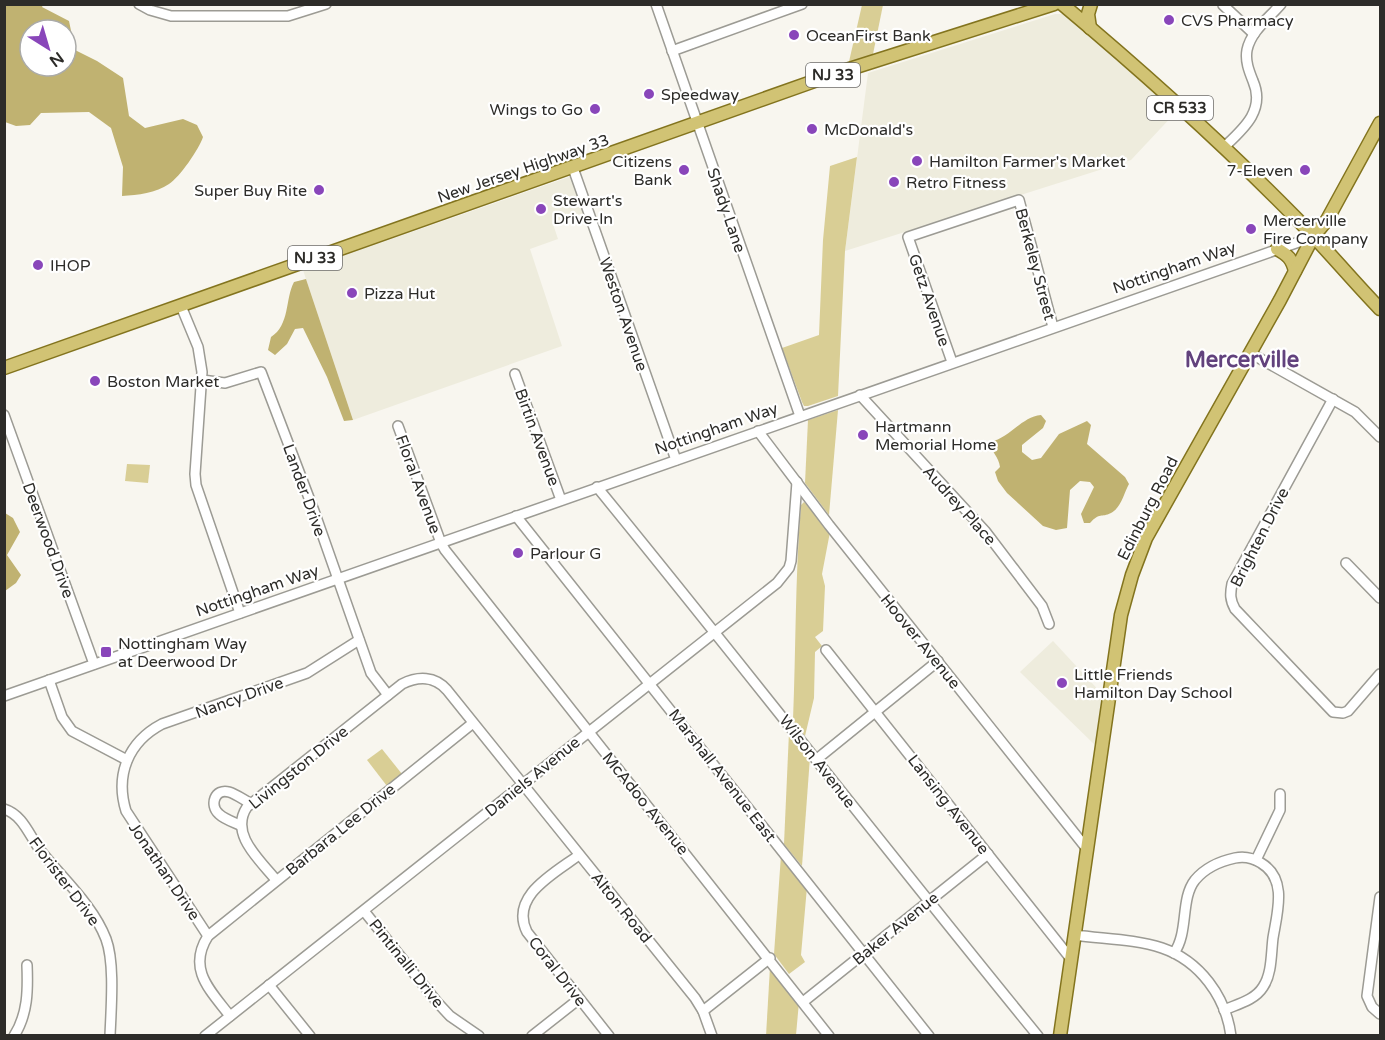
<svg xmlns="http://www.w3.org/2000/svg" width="1385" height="1040" font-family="'Varela Round',sans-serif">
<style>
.built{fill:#eeecdd}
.green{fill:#d9ce95}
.forest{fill:#c0b271;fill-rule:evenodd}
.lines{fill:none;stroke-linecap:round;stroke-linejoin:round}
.minor-casing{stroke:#9c9b94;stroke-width:12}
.major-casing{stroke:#83741e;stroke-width:15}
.minor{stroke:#fff;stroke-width:9}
.major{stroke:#d1c374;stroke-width:12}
.poi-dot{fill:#8946ba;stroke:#fff;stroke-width:2}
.labels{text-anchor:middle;stroke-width:4.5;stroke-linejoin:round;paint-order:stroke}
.shield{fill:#fff;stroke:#6c6b69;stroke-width:1.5}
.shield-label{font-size:15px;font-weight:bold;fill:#2d2c29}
.poi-label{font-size:16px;fill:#2d2c29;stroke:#fff;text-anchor:start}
.street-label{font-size:16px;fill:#2d2c29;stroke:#fff}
.district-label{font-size:22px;font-weight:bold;fill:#62427d;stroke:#fff}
</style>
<rect width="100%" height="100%" fill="#f8f6ef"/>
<g class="built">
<polygon points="1055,14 1063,14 1069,17 1176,112 1131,160 845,251 868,73"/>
<polygon points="569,177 573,177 586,212 553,224 558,239 530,249 562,346 353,420 303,270"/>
<polygon points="1053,641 1103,695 1096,746 1020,672"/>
</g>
<g class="green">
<polygon points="862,5 883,5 872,59 848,66"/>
<polygon points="857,157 845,251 838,396 808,406 804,406 802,402 782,348 819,335 823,240 830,166"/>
<polygon points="838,410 829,515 805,483 808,420"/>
<polygon points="127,464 150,465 148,483 125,481"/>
<path d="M804 502 830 532 822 574 825 586 823 631 815 637 822 646 815 652 814 698 805 736 793 720C796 648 795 576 801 505Z"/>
<polygon points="789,732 810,757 802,866 784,844"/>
<polygon points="382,749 402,774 387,786 367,760"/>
<polygon points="781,855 807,887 801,955 805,962 789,974 774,954"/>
<polygon points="770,967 799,1002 796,1035 766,1036"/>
</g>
<g class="forest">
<path d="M4 5H43L42 7 69 21 75 50 97 61 123 78 129 116 145 128 183 119 197 125 203 137C199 149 180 177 169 184 156 193 138 195 122 196L123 167 111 128 89 112 41 113 30 125 16 126 5 122ZM30 30H66V66H30Z"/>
<path d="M306 279 353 420 344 421 327 377 303 328 295 329 287 344 275 355 268 350 271 337C290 325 285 299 294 282Z"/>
<path d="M1041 415 1046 421 1043 428 1022 445V452L1032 460 1041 458 1059 434 1087 421 1091 425 1087 444 1125 477 1129 484C1124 493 1121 508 1111 513 1101 518 1100 512 1090 523H1084L1081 514 1094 487 1090 482 1080 481 1070 490 1067 528 1056 530 1043 526 1007 493 998 481 995 472 1000 467C999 457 991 452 990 442 1010 438 1021 417 1041 415Z"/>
<polygon points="5,513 13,518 20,532 7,555 21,575 16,583 5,591"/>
</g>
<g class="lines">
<defs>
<g id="minor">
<polyline points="139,4 150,10 171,16 288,16 326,4"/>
<polyline points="656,4 800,416"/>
<polyline points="1223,5 1254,34"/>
<polyline points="672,51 802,4"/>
<path d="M1223 148C1242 130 1266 111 1253 81 1249 71 1245 61 1247 50 1251 31 1269 18 1281 4"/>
<polyline points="573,168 676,460"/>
<polyline points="181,306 198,347 202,372 195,474 196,485 240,613"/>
<polyline points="1250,353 1355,412 1380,437"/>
<polyline points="952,362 908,237 1019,200 1053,327"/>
<polyline points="515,374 561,500"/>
<polyline points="202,380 225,383 261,372 314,511 371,673 388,695"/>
<polyline points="860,395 985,531 1042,606 1049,624"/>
<path d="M1333 399 1232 584C1230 594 1230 600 1235 609L1333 712 1343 713 1348 711 1380 674"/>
<polyline points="4,415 94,664"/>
<polyline points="398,426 441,543 445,550 829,1036"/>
<polyline points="758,431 829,525 1087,849"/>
<path d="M597 487C746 669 889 854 1038 1036"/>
<polyline points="516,516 929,1036"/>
<polyline points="1346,563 1380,598"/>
<polyline points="826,650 1071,959"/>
<polyline points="49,680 62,717 72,731 127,760"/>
<polyline points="4,696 1313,237"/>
<polyline points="817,759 938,661"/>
<path d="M4 809C23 815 29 835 40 850 62 878 93 905 106 939 115 963 111 1009 110 1036"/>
<path d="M240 825C233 822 224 819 219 814 209 805 215 788 229 792 236 794 244 800 250 803"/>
<path d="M579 855C555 873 509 896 527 932L609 1036"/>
<polyline points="1256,860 1280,810 1280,794"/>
<path d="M276 880C260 860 229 834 247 807L402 684C418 676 435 676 447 690L695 998 703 1011 712 1036"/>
<polyline points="1380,897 1367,996 1372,1007 1380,1014"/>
<polyline points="364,911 437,1002 450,1016 479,1036"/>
<path d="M1075 935C1103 939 1135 939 1162 948 1200 961 1226 997 1231 1036"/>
<path d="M208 936 126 811C115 775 128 742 162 724L307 673 359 640"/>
<path d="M1174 953C1189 932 1180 899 1195 880 1205 868 1221 861 1235 858 1244 856 1253 858 1261 863 1288 879 1277 913 1273 938 1271 954 1272 974 1263 987 1255 1000 1238 1004 1224 1010"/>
<polyline points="269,985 310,1036"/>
<polyline points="803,1002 988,854"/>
<polyline points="703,1011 770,958"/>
<path d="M230 1016C210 990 187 969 208 936L473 723"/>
<path d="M14 1036C28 1014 28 990 27 965"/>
<polyline points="205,1036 777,583 789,568 791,561 797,482"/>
<polyline points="532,1036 579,999"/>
</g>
<g id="major">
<path d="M1062 4C1142 71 1220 141 1294 216 1324 246 1351 279 1380 309"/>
<polyline points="1090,28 1088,14 1091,4"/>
<path d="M1277 249C1288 255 1292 259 1295 271"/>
<polyline points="4,368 837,73 1054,4"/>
<polyline points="1060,1036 1121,615 1132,575 1146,538 1280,300 1313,237 1327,220 1380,123"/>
</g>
</defs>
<use href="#minor" class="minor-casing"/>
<use href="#major" class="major-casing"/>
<use href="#minor" class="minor"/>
<use href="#major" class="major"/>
</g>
<g class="poi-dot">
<circle cx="1169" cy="20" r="6"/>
<circle cx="794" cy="35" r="6"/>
<circle cx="649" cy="94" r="6"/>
<circle cx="595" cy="109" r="6"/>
<circle cx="812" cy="129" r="6"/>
<circle cx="917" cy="161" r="6"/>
<circle cx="684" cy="170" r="6"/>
<circle cx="1305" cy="170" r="6"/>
<circle cx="894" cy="182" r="6"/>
<circle cx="319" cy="190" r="6"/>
<circle cx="541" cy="209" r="6"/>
<circle cx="1251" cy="229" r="6"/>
<circle cx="38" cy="265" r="6"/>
<circle cx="352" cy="293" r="6"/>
<circle cx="95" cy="381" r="6"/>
<circle cx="863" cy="435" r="6"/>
<circle cx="518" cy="553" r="6"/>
<rect x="100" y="646" width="12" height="12" rx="3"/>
<circle cx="1062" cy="683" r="6"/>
</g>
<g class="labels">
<g class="shield">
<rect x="806" y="63" width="54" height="24" rx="4.5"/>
<rect x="1147" y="96" width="66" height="24" rx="4.5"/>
<rect x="288" y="246" width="54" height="24" rx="4.5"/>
</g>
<g class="shield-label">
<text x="833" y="80">NJ 33</text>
<text x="1180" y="113">CR 533</text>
<text x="315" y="263">NJ 33</text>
</g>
<g class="poi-label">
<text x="1181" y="26">CVS Pharmacy</text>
<text x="806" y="41">OceanFirst Bank</text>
<text x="661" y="100">Speedway</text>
<text x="583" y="115" text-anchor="end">Wings to Go</text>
<text x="824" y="135">McDonald's</text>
<text x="672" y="167" text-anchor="end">Citizens<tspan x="672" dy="18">Bank</tspan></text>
<text x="929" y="167">Hamilton Farmer's Market</text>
<text x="1293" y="176" text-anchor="end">7-Eleven</text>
<text x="906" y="188">Retro Fitness</text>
<text x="307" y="196" text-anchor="end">Super Buy Rite</text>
<text x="553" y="206">Stewart's<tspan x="553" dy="18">Drive-In</tspan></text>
<text x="1263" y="226">Mercerville<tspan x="1263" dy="18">Fire Company</tspan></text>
<text x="50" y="271">IHOP</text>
<text x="364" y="299">Pizza Hut</text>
<text x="107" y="387">Boston Market</text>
<text x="875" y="432">Hartmann<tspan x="875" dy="18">Memorial Home</tspan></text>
<text x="530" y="559">Parlour G</text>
<text x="118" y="649">Nottingham Way<tspan x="118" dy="18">at Deerwood Dr</tspan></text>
<text x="1074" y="680">Little Friends<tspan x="1074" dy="18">Hamilton Day School</tspan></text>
</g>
<g class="street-label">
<text transform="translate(523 168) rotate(-19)" y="6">New Jersey Highway 33</text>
<text transform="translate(727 210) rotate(71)" y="6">Shady Lane</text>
<text transform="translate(1036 264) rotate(75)" y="6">Berkeley Street</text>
<text transform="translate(1174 267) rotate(-19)" y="6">Nottingham Way</text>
<text transform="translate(930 300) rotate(71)" y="6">Getz Avenue</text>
<text transform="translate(624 314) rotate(71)" y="6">Weston Avenue</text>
<text transform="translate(716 428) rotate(-19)" y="6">Nottingham Way</text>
<text transform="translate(538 437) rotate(70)" y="6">Birtin Avenue</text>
<text transform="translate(419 484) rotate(70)" y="6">Floral Avenue</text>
<text transform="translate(305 490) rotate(70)" y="6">Lander Drive</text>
<text transform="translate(960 505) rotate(48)" y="6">Audrey Place</text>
<text transform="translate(1147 508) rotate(-63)" y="6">Edinburg Road</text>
<text transform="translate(1259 537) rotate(-63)" y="6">Brighten Drive</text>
<text transform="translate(49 540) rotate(70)" y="6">Deerwood Drive</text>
<text transform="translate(257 590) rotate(-19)" y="6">Nottingham Way</text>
<text transform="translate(921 641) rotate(51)" y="6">Hoover Avenue</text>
<text transform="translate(239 697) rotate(-20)" y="6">Nancy Drive</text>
<text transform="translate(818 761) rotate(52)" y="6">Wilson Avenue</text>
<text transform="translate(298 767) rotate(-39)" y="6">Livingston Drive</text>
<text transform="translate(723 775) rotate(52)" y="6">Marshall Avenue East</text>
<text transform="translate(532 776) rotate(-39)" y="6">Daniels Avenue</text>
<text transform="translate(646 803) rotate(51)" y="6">McAdoo Avenue</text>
<text transform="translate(949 804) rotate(52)" y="6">Lansing Avenue</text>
<text transform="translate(340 829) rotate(-39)" y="6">Barbara Lee Drive</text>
<text transform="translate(165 871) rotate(56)" y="6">Jonathan Drive</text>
<text transform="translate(65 881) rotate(53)" y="6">Florister Drive</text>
<text transform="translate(622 907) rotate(51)" y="6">Alton Road</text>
<text transform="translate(895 928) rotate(-39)" y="6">Baker Avenue</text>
<text transform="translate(407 963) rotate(51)" y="6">Pintinalli Drive</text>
<text transform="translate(558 971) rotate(52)" y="6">Coral Drive</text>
</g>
<g class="district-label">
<text x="1242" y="367">Mercerville</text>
</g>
</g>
<rect width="1385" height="1040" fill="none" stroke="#2d2c29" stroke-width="12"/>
<g transform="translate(48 48) rotate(143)"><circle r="28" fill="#ffffff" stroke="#ababa9" stroke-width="1.5"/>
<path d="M0-4.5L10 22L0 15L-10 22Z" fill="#8946ba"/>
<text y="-9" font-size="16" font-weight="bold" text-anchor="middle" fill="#2d2c29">N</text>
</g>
</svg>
